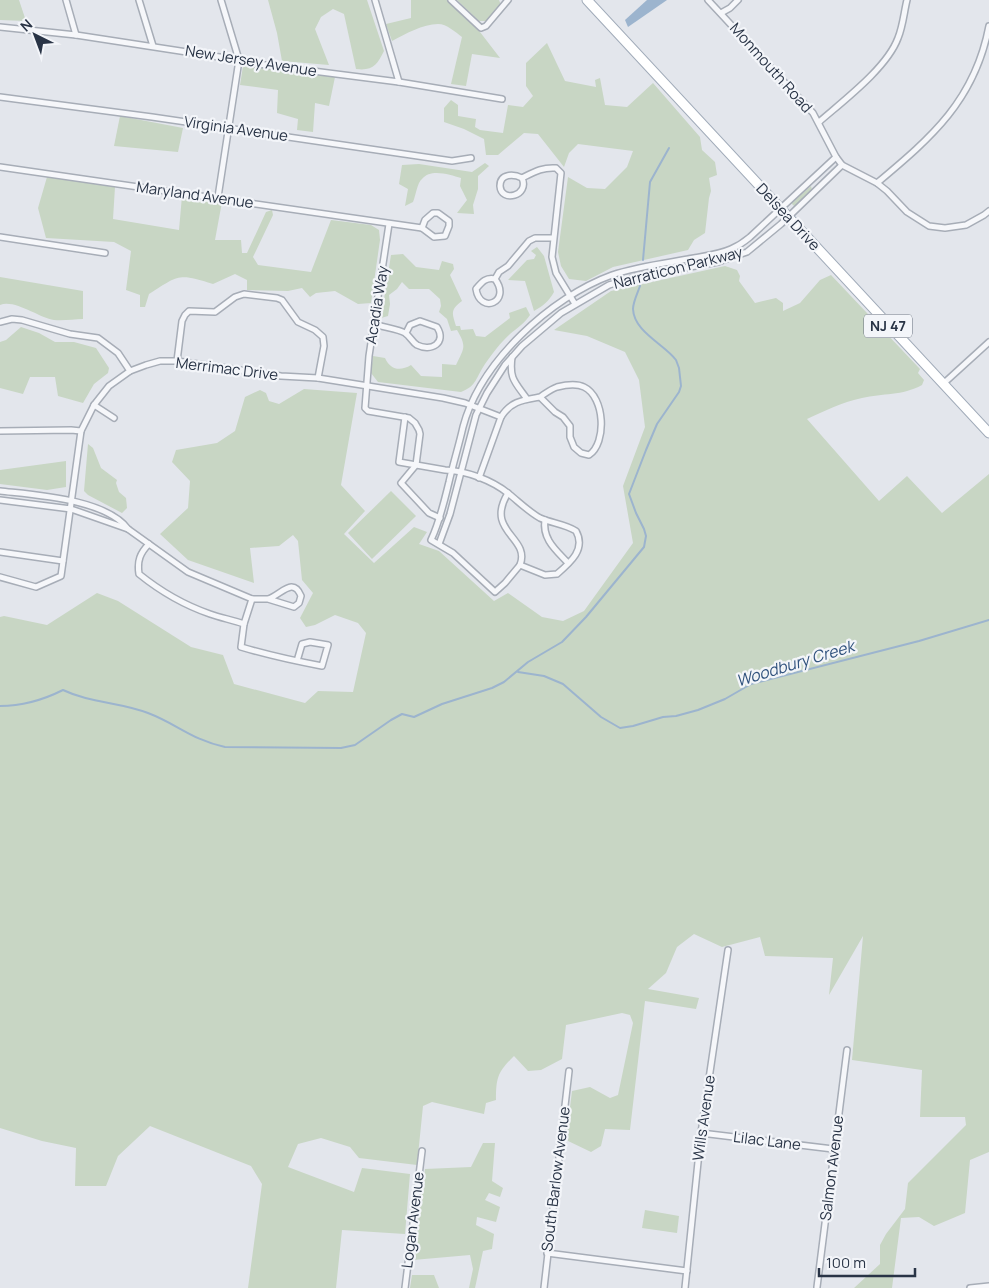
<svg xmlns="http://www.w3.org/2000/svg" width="989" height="1288" font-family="Manrope,sans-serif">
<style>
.green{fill:#c8d6c4}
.water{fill:#9cb4ce}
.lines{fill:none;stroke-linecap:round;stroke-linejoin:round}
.stream{stroke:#9cb4ce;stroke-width:2}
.minor-casing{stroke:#a7adb7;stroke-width:8}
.primary-casing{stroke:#a1abb9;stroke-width:11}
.minor{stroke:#f6f7fa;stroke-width:5}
.primary{stroke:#fff;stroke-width:9}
.labels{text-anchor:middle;stroke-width:4.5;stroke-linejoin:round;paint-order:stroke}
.shield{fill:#f3f5f9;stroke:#666e7c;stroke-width:1}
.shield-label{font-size:14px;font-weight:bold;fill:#293446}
.street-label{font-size:15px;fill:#293446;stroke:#f3f5f9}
.water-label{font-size:16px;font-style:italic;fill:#30527d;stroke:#f3f5f9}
</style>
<rect width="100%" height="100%" fill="#e3e6ec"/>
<g class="green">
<polygon points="0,0 19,0 26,21 0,20"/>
<path d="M268 0H367L384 51C377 65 373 71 356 69L344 14 333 9 321 17 315 29 329 65 282 61 277 33Z"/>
<path d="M411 0H448L480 32 500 58 472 54 466 86 451 84 462 37C455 32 447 24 438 24 423 24 405 34 392 41L386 24 411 18Z"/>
<polygon points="457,0 499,0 501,5 487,21 479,21"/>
<polygon points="547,43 565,81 596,87 595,80 600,78 605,105 627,107 653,83 700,137 702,150 715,162 717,175 709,178 711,191 709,198 705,233 694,240 688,250 613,267 586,281 569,279 561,266 558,252 568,177 587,188 605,189 627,167 633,151 578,144 569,153 564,167 538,134 524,133 498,155 486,155 484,139 464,129 444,122 444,108 451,100 458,105 458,116 476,119 475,127 480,130 503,133 508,105 523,107 533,96 526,86 526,63"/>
<polygon points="243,66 335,77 329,106 315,103 313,132 297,130 298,119 277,113 278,90 240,85"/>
<polygon points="120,116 183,128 178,152 114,146"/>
<path d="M485 163 489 166 478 176V189L473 205 474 214 457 213 467 200 460 186 461 178C450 175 431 168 422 179 417 183 416 195 413 202L405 206 408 189 399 184 402 165 419 164 472 172Z"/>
<path d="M47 177 115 187 113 219 179 230 182 196 222 202 215 240H241L242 253H247L266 212 272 210 273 215 253 257 258 265 311 272 331 220 371 225 379 230 380 240 371 303 358 304 335 291 316 293 310 297 302 288 288 291 247 290V280L235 274 213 284C178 273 179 275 149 294L145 307H140V295L126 290 131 251 114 242 46 238 38 208Z"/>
<polygon points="811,186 812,190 795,207 791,203"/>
<path d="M537 247 544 256 554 292C549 301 543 306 534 311L525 281 508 280 527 260 534 259 536 255 531 251Z"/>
<path d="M403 254 416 267 439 270 442 261 453 264 454 269 450 275 462 301C450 310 452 313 456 326H460L461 330 473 329 476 336 485 337 510 318 509 313 526 307 530 315C525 323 517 328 510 334 501 342 492 354 485 364 476 377 477 386 461 392L378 382 371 373 373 356 385 358C391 371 401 371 411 365L421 376 442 377V364L456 365C464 348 467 347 457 330L451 331 447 319 439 312 441 306 440 299 429 289H409L402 282 397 289 389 295 390 304 388 316 381 318 391 255Z"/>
<path d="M725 266 737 270 740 276 739 281 755 303 776 298 783 303V311L800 303 820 280 831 275 920 369 918 373 924 380 922 385C902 396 883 393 862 398 843 402 824 411 807 419L879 501 907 476 942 513 989 474V1152L970 1160 965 1213 934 1226 919 1217 901 1218 892 1288H854L880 1264V1245L886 1234 905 1209 908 1183 966 1125 965 1117H920L922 1070 852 1060 863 936 829 995 833 958 765 956 760 937 722 947 694 934 677 947 666 973 648 989 699 998 696 1009 645 1001 630 1130 605 1129 601 1146 591 1152 566 1140 572 1091 590 1087 610 1098 618 1095 633 1023 630 1015 622 1013 566 1025 562 1059 541 1070 528 1071 514 1056C498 1072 496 1077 496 1100L486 1103 484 1114 432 1102 423 1106 417 1165 359 1158 350 1147 321 1138 298 1144 288 1167 354 1192 362 1168 410 1174 405 1234 342 1230 336 1288H248L262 1184 251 1166 150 1126 118 1156 106 1186H75L76 1148 42 1141 0 1128V617L4 616 47 625 97 593 118 601 191 647 223 655 234 684 305 703 318 691 353 692 366 633 358 623 335 615 315 625 306 627 300 618 313 593 302 580 298 541 293 535 279 546 250 548 254 583 188 560 160 534 188 508 190 481 172 462 176 450 217 443 235 431 245 397 260 390 266 393 269 401 279 404 304 389 357 393 341 485 365 511 344 534 374 563 414 527 427 532 419 544 439 551 494 601 508 593 542 617 563 621 584 611 633 543 623 486 645 427 639 380 625 352 587 336 554 330 611 291Z"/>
<path d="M0 277 83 291V319C74 319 64 321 54 320 39 318 15 299 0 305Z"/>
<polygon points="21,327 39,333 55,342 74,342 96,348 109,368 108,373 94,384 83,403 58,396 55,377 30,377 23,394 0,388 0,342 6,340"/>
<polygon points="88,444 93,448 101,468 117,480 116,483 119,492 126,498 127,508 122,513 88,495 84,491"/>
<polygon points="66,461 66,487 47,490 0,484 0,470"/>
<polygon points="391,491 416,516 372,559 348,533"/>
<polygon points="483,1143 495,1143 492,1181 503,1188 500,1197 489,1193 485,1200 500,1207 496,1222 477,1217 476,1225 494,1234 492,1249 483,1251 475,1288 469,1288 473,1269 470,1255 413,1260 425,1169 471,1167"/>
<polygon points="645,1210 679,1216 677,1233 642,1228"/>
<polygon points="412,1275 434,1275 439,1288 410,1288"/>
</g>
<polygon class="water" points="647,0 667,0 628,27 625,20"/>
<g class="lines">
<g class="stream">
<polyline points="643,260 650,182 669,148"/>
<polyline points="518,672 544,676 563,684 601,717 620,728 633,726 663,717 676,716 698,710 725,699 751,684 919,641 989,620"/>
<path d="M0 706C22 706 43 700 63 690 90 703 120 702 148 713 177 724 192 740 225 747L341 748 355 745 391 720 402 714 414 717 442 704 492 688 504 682 528 662 562 642 586 617 644 547 646 536 644 529 636 513 629 494 646 450 657 424 679 392 681 386 679 368 676 360C664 344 634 332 633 309 633 302 638 292 640 286"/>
</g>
<defs>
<g id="minor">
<polyline points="66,0 76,35"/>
<polyline points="139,0 153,46"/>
<polyline points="375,0 399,82"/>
<polyline points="451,0 481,28 486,26 508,0"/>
<polyline points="708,0 813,113 836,157 842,165 877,183 887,191 907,212 929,226 945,228 966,225 984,215 989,211"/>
<polyline points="721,13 730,8 738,0"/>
<polyline points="0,27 76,35 239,60 250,63 399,82 502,99"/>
<polyline points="0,97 152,117 452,161 471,158"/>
<path d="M819 122C843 101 887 68 898 38 903 26 904 12 907 0"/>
<polyline points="0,167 422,228"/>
<path d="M522 178C530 196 501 203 500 186 500 173 514 174 522 178 534 172 542 167 556 168L561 173 552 257 556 273 575 304"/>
<path d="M877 183C932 137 975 100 989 26"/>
<polyline points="218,197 239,60 221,0"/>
<polygon points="433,213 438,213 449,221 449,226 445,236 434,237 422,228 425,220"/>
<polyline points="389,224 369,356 365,408 368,411 409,418 415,423 419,430 420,434 416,465 401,483 429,513 440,518"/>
<polyline points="0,237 105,253"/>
<path d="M495 279C512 302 480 315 476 289 482 282 486 277 495 279L499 272 508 266 529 241 535 238H553"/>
<polyline points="0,322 12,319 22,320 70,334 98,338 118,353 130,371"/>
<path d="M374 324C382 327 399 329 405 333 410 336 412 342 417 345 431 352 447 343 437 327L420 321 410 325 406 333"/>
<path d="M512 357C509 379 515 382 527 399"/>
<polyline points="177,361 182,321 185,315 189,311 215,312 235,297 244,294 277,298 282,300 298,322 315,330 323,337 324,346 318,378"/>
<polyline points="943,384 989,342"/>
<polyline points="94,405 114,418"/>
<path d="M405 417 399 462 445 470C467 471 492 480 509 494 519 502 529 512 540 518 551 523 565 524 576 531 586 549 571 562 557 574L545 575 520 565 505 583 495 592 453 553 431 540C440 521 444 502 449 482 453 464 459 445 463 427 480 362 551 297 612 275 639 266 667 263 694 258 706 256 720 254 731 249 738 246 744 242 750 237L836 157"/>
<polyline points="0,431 71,430 81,431"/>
<path d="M479 478 501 417C511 401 523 400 540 397L555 412 563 417 570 426V437L574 447 581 453 589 455C607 443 605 397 584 387 576 383 565 385 557 387 551 389 546 393 540 397"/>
<path d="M0 491C35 495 106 499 128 529L188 572 252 599H268L294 607 299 603 301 596C293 576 281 595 268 599"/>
<path d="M508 493C484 532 531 537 520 565"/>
<polyline points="0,500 71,509 128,529"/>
<path d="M545 520C542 539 556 550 568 563"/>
<path d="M149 544C140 553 137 561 139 574 160 591 184 605 210 614 221 618 233 620 244 624L252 599"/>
<polyline points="439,544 450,514 476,415 487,393 505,365 522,346 561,313 609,285 639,276 718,262 747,252 781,224 842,165"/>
<polyline points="0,552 63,561"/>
<polyline points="0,577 36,587 61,576 81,431 94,405 109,386 130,371 146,365 160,361 177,361 281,376 318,378 443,398 465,403 501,417"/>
<path d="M244 624 241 647C268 655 295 661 322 666L328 645 310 642 302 644 297 661"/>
<polyline points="701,1133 833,1149"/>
<polyline points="547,1253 687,1271"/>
<polyline points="817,1287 847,1050"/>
<polyline points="405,1288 422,1151"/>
<polyline points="544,1288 569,1071"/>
<polyline points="685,1288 701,1133 728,950"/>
<polyline points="970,1288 989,1286"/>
</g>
<polyline id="primary" points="587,0 989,433"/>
</defs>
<use href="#minor" class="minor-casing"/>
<use href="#primary" class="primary-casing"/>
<use href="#minor" class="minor"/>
<use href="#primary" class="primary"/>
</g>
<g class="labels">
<rect class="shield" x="864" y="314.5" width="48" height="23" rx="4"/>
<g class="shield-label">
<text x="888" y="331">NJ 47</text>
</g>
<g class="street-label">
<text transform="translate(251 61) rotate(9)" y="5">New Jersey Avenue</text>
<text transform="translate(771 68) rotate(48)" y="5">Monmouth Road</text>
<text transform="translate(236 129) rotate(8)" y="5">Virginia Avenue</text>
<text transform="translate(195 195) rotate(8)" y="5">Maryland Avenue</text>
<text transform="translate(788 217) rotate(47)" y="5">Delsea Drive</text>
<text transform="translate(678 268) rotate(-14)" y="5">Narraticon Parkway</text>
<text transform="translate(377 305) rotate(-81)" y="5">Acadia Way</text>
<text transform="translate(227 369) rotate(7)" y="5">Merrimac Drive</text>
<text transform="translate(704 1118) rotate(-82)" y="5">Wills Avenue</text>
<text transform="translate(767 1141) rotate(7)" y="5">Lilac Lane</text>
<text transform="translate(832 1168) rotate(-83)" y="5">Salmon Avenue</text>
<text transform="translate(556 1179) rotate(-83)" y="5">South Barlow Avenue</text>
<text transform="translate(413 1220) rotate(-83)" y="5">Logan Avenue</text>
</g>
<g class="water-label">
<text transform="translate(795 663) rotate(-17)" y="6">Woodbury Creek</text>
</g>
</g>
<g transform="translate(35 35) rotate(318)" stroke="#f3f5f9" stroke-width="4" paint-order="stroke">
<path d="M0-4L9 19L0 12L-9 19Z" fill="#293446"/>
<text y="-8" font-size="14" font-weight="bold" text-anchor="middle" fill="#293446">N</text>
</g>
<path d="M819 1268v8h96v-8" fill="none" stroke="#293446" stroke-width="2.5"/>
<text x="826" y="1268" font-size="15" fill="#293446" stroke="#f3f5f9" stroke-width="4" paint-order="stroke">100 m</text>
</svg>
